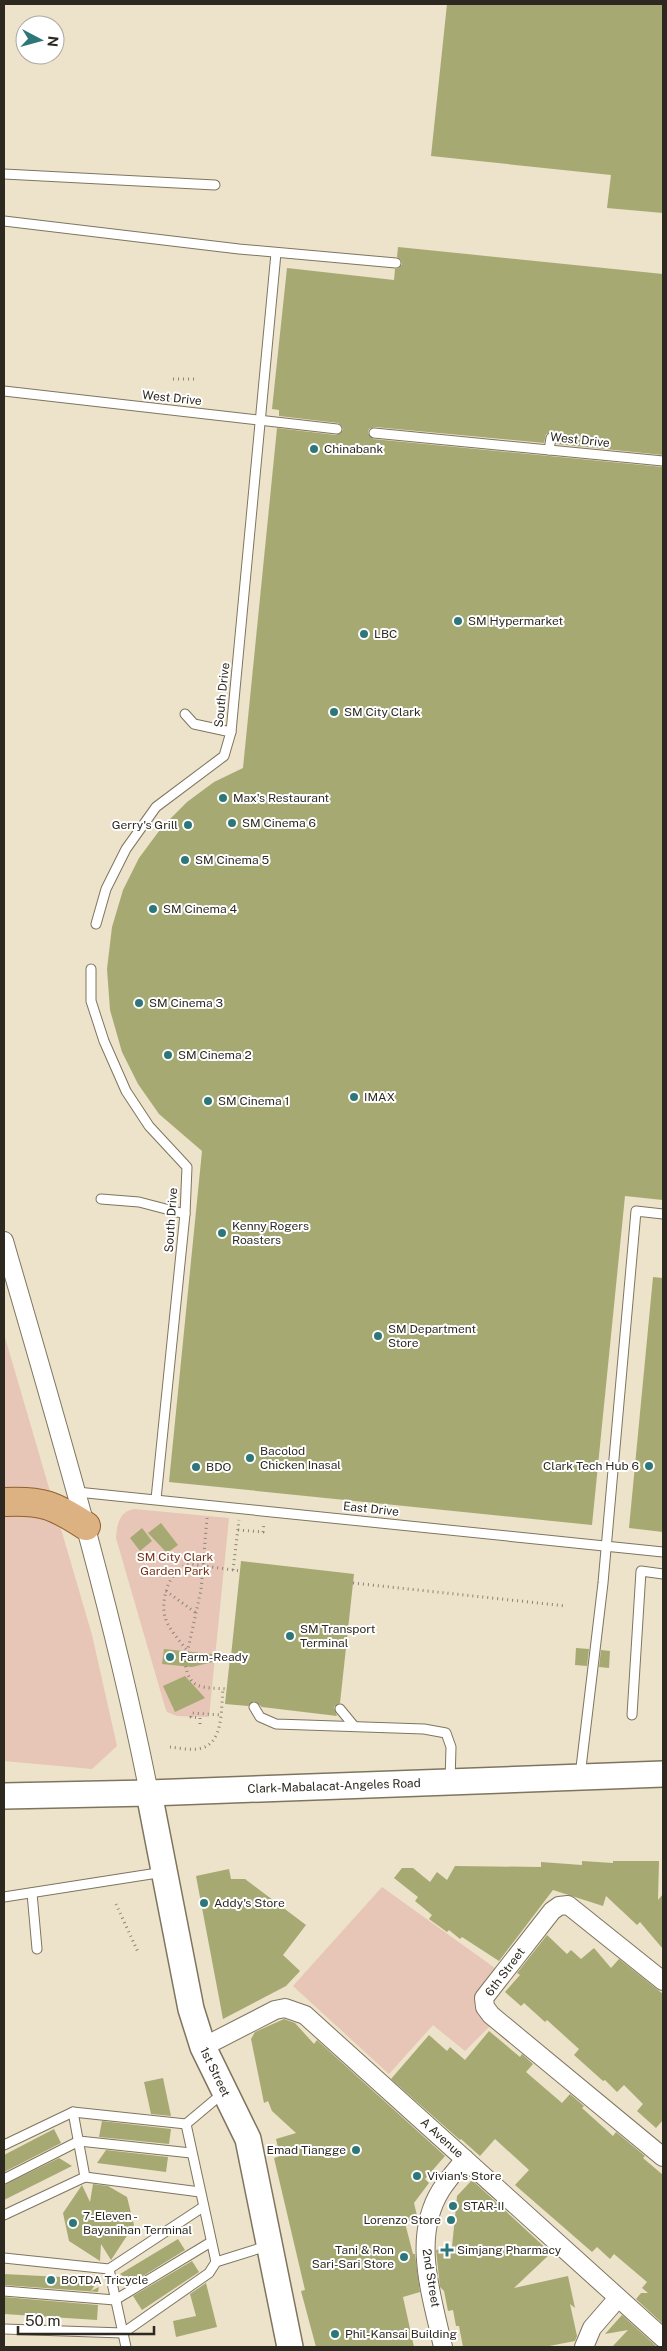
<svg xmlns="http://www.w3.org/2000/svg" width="667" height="2351" font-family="'Public Sans',sans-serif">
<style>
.green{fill:#e7c5b7}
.building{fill:#a7a972}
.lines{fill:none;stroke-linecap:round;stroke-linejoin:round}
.service-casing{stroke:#7f755f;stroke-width:11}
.minor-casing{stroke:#7f755f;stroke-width:20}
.secondary-casing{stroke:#7f755f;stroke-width:28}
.primary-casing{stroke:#90612b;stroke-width:30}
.path{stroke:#8c8574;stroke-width:3;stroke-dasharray:1 4;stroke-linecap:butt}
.service{stroke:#fff;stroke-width:9}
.minor{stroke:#fff;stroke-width:18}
.secondary{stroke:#fff;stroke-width:25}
.primary{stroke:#dcb283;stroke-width:28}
.poi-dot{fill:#2d7779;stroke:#fff;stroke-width:2}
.labels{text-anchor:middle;stroke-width:4;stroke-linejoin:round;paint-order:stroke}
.street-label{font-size:12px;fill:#2d2920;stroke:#fff}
.poi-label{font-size:12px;fill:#2d2920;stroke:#fff;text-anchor:start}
.park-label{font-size:12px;fill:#763314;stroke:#fff}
</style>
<rect width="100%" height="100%" fill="#ede2ca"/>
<g class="green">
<polygon points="4,1334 92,1635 117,1746 92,1769 4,1761"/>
<path d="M134 1509 229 1518 209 1717 177 1716 167 1712 165 1707 116 1538C117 1524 119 1512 134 1509Z"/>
<polygon points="382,1887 499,1971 474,2006 492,2024 465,2051 433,2025 389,2074 293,1986"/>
</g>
<g class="building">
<polygon points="447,4 663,4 663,213 607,208 611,175 431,156"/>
<polygon points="398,247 663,274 663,455 556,444 557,435 552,432 546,434 544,443 375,427 369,429 368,433 373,439 663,467 663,1200 625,1196 592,1525 169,1482 202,1151 159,1114 138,1084 122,1052 110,1010 107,969 112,927 123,890 139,858 162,827 187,802 214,782 243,768 277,428 336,435 343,430 342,426 338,423 279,416 279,410 272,409 287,268 394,280 395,269 399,268 402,264 401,260 397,257"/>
<polygon points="653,1277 663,1278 663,1532 629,1528"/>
<polygon points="161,1523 178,1545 167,1553 148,1533"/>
<polygon points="142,1528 152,1541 140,1551 130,1538"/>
<polygon points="241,1561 354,1574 340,1703 334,1707 337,1716 262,1707 254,1701 248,1706 225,1704 230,1658 192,1667 162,1664 164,1649 231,1656"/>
<polygon points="576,1648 589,1649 587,1666 575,1665"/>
<polygon points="601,1650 610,1651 609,1668 599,1667"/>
<polygon points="185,1676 205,1698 175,1712 163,1686"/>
<polygon points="582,1861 613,1863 613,1861 659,1861 658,1900 663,1894 663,1949 640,1922 637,1925 606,1896 603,1906 553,1890 499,1961 462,1937 460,1939 449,1930 447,1932 429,1919 432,1915 415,1901 418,1897 394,1878 402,1868 413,1868 430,1882 437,1872 447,1880 455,1866 541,1867 541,1862 582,1865"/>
<polygon points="229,1869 231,1879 245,1879 306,1925 283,1955 300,1971 286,1986 223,2019 196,1876"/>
<polygon points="547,1935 567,1954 571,1950 581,1959 594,1948 611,1968 619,1959 663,1994 663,2120 656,2128 637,2111 643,2104 624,2085 617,2092 605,2080 603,2081 574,2055 579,2049 547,2020 545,2022 524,2003 521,2006 505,1992 520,1975 517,1973"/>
<polygon points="284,2019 295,2023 314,2044 317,2040 445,2156 425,2179 429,2183 414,2203 418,2220 405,2223 413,2254 415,2254 420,2292 403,2297 414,2347 316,2347 301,2291 305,2290 274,2158 280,2156 276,2139 296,2133 272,2111 268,2101 264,2103 251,2039 255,2032"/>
<polygon points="489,2031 520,2057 522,2054 533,2064 526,2072 562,2103 570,2094 584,2106 582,2108 613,2136 616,2132 645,2156 643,2158 663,2175 663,2324 636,2299 641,2293 648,2293 642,2288 647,2282 614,2254 610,2259 597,2247 592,2252 515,2185 529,2170 495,2139 480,2156 461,2139 460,2140 391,2079 429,2035 447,2051 450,2047 465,2060"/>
<polygon points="163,2078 171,2116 151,2114 144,2082"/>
<polygon points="102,2121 171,2129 169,2144 99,2137"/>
<polygon points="54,2129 61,2143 4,2172 4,2155"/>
<polygon points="106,2150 168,2157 166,2172 97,2163"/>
<polygon points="59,2158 72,2166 4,2200 4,2185"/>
<polygon points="472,2180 551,2253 514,2288 568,2276 575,2308 570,2304 577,2336 575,2341 544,2347 463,2347 459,2326 456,2326 453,2310 448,2311 444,2291 440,2287 436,2250 452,2247 457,2196"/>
<polygon points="93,2184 108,2186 127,2197 134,2225 111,2260 101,2244 100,2261 69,2241 63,2213 82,2185 90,2202"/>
<polygon points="178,2239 185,2250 127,2286 124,2280 130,2281 120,2274"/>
<polygon points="192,2261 199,2272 142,2310 133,2296"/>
<polygon points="4,2274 99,2279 91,2291 99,2287 98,2292 4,2285"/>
<polygon points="206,2283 217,2327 176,2337 173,2321 196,2316 190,2294"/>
<polygon points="4,2297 98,2305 97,2320 4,2314"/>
<polygon points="622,2315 656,2346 658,2347 612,2347 628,2330 605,2334"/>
</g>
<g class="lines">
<defs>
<g id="service">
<polyline points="4,174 215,185"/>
<polyline points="4,221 239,249 396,263"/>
<polyline points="4,391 337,429"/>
<polyline points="374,433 663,461"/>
<polyline points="549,450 551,438"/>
<polyline points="185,714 194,724 231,732"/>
<polyline points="96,924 106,889 126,849 156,807 224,756 231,732 276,253"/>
<polyline points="91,969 91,1001 104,1041 126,1091 149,1126 187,1167 185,1214 156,1499"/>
<polyline points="101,1199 139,1202 185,1214"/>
<polyline points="77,1492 663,1552"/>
<polyline points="254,1707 260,1717 276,1724 424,1729 446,1733 451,1747 450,1782"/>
<polyline points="340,1709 354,1726"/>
<polyline points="632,1715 641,1571 663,1574"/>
<polyline points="580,1776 603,1583 636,1211 663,1214"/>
<polyline points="32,1893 37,1949"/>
<polyline points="4,1897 164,1872"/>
<polyline points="73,2112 85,2177"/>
<polyline points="4,2145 73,2112 186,2124"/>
<polyline points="4,2179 79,2141 191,2153"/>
<polyline points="4,2215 85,2177 200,2192"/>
<polyline points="4,2258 109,2269 203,2207"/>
<polyline points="216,2262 186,2124 223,2093"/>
<polyline points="109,2269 126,2347"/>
<polyline points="4,2291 115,2300 211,2242"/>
<polyline points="4,2329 123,2333 209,2273 216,2262 267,2246"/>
</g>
<g id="minor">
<path d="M4 1241C57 1424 112 1606 149 1793"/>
<polyline points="663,1981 568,1905 559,1906 552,1911 484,1998 485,2007 491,2015 663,2157"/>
<polyline points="203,2047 275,2010 285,2008 305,2015 663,2338"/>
<path d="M443 2347C432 2296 411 2238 441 2190 448 2179 457 2169 465 2159"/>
<polyline points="584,2347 592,2328 618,2298"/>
</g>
<g id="secondary">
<polyline points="149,1793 191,2009 203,2047 248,2139 290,2347"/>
<polyline points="4,1796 149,1793 663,1774"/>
</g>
<path id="primary" d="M4 1502C42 1500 54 1505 86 1526"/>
</defs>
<use href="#service" class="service-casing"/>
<use href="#minor" class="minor-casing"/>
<use href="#secondary" class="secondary-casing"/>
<use href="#primary" class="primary-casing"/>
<g class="path">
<polyline points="173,379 196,379"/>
<path d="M207 1518 201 1590 185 1663C189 1691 204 1687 227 1689"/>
<polyline points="238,1530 263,1532 264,1523"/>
<polyline points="233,1570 239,1520"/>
<polyline points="353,1583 566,1606"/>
<polyline points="166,1591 196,1613"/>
<path d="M186 1649C179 1640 168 1628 165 1617 160 1598 171 1566 191 1564L240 1571"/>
<polyline points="200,1724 200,1718 191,1717 192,1713 221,1715"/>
<path d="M170 1747C180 1748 192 1751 202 1748 224 1742 221 1706 223 1689"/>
<polyline points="116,1904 138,1952"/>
</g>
<use href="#service" class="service"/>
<use href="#minor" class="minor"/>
<use href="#secondary" class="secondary"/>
<use href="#primary" class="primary"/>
</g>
<g class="poi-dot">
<circle cx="314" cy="449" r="5"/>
<circle cx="458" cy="621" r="5"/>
<circle cx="364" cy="634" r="5"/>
<circle cx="334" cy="712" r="5"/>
<circle cx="223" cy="798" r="5"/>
<circle cx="232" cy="823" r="5"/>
<circle cx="188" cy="825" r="5"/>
<circle cx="185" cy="860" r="5"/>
<circle cx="153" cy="909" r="5"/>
<circle cx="139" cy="1003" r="5"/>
<circle cx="168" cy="1055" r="5"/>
<circle cx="354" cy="1097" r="5"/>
<circle cx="208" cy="1101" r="5"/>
<circle cx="222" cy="1233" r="5"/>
<circle cx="378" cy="1336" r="5"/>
<circle cx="250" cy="1458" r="5"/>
<circle cx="649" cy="1466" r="5"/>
<circle cx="196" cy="1467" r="5"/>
<circle cx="290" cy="1636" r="5"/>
<circle cx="170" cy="1657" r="5"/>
<circle cx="204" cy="1903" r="5"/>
<circle cx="356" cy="2150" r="5"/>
<circle cx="417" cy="2176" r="5"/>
<circle cx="453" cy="2206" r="5"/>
<circle cx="451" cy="2220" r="5"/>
<circle cx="73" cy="2223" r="5"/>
<path d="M444.5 2242.5h5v5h5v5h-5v5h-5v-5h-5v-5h5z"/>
<circle cx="404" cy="2257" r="5"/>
<circle cx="51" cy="2280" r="5"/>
<circle cx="335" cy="2334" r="5"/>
</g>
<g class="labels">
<g class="street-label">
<text transform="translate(172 398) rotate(6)" y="4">West Drive</text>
<text transform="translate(580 440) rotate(6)" y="4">West Drive</text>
<text transform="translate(222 695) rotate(-84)" y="4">South Drive</text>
<text transform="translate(171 1220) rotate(-86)" y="4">South Drive</text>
<text transform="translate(371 1509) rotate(6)" y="4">East Drive</text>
<text transform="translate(334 1786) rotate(-2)" y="4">Clark-Mabalacat-Angeles Road</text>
<text transform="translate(505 1972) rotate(-53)" y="4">6th Street</text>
<text transform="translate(215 2072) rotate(64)" y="4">1st Street</text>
<text transform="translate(442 2138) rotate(42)" y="4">A Avenue</text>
<text transform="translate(431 2278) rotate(81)" y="4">2nd Street</text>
</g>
<g class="poi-label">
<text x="324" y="453">Chinabank</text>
<text x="468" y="625">SM Hypermarket</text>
<text x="374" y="638">LBC</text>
<text x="344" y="716">SM City Clark</text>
<text x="233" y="802">Max's Restaurant</text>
<text x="242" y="827">SM Cinema 6</text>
<text x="178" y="829" text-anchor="end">Gerry's Grill</text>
<text x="195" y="864">SM Cinema 5</text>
<text x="163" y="913">SM Cinema 4</text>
<text x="149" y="1007">SM Cinema 3</text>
<text x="178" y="1059">SM Cinema 2</text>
<text x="364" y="1101">IMAX</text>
<text x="218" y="1105">SM Cinema 1</text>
<text x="232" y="1230">Kenny Rogers<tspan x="232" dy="14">Roasters</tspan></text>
<text x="388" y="1333">SM Department<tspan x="388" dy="14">Store</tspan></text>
<text x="260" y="1455">Bacolod<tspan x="260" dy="14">Chicken Inasal</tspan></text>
<text x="639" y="1470" text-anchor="end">Clark Tech Hub 6</text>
<text x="206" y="1471">BDO</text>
<text x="300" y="1633">SM Transport<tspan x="300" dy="14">Terminal</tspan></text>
<text x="180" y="1661">Farm-Ready</text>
<text x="214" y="1907">Addy's Store</text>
<text x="346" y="2154" text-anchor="end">Emad Tiangge</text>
<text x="427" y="2180">Vivian's Store</text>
<text x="463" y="2210">STAR-II</text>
<text x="83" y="2220">7-Eleven -<tspan x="83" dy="14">Bayanihan Terminal</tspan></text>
<text x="441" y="2224" text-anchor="end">Lorenzo Store</text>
<text x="394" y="2254" text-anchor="end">Tani &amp; Ron<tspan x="394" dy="14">Sari-Sari Store</tspan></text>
<text x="457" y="2254">Simjang Pharmacy</text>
<text x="61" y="2284">BOTDA Tricycle</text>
<text x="345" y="2338">Phil-Kansai Building</text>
</g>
<g class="park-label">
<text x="175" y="1561">SM City Clark<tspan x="175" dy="14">Garden Park</tspan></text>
</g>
</g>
<rect width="667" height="2351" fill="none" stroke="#2d2920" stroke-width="10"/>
<g transform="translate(40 40) rotate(96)"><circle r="24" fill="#ffffff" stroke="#aba9a6"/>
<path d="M0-4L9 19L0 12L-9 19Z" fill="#2d7779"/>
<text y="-8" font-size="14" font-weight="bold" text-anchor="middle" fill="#2d2920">N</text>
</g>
<path d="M18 2326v8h136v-8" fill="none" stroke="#2d2920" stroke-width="2.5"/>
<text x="25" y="2326" font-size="15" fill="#2d2920" stroke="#ffffff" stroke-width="4" paint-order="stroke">50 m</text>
</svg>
